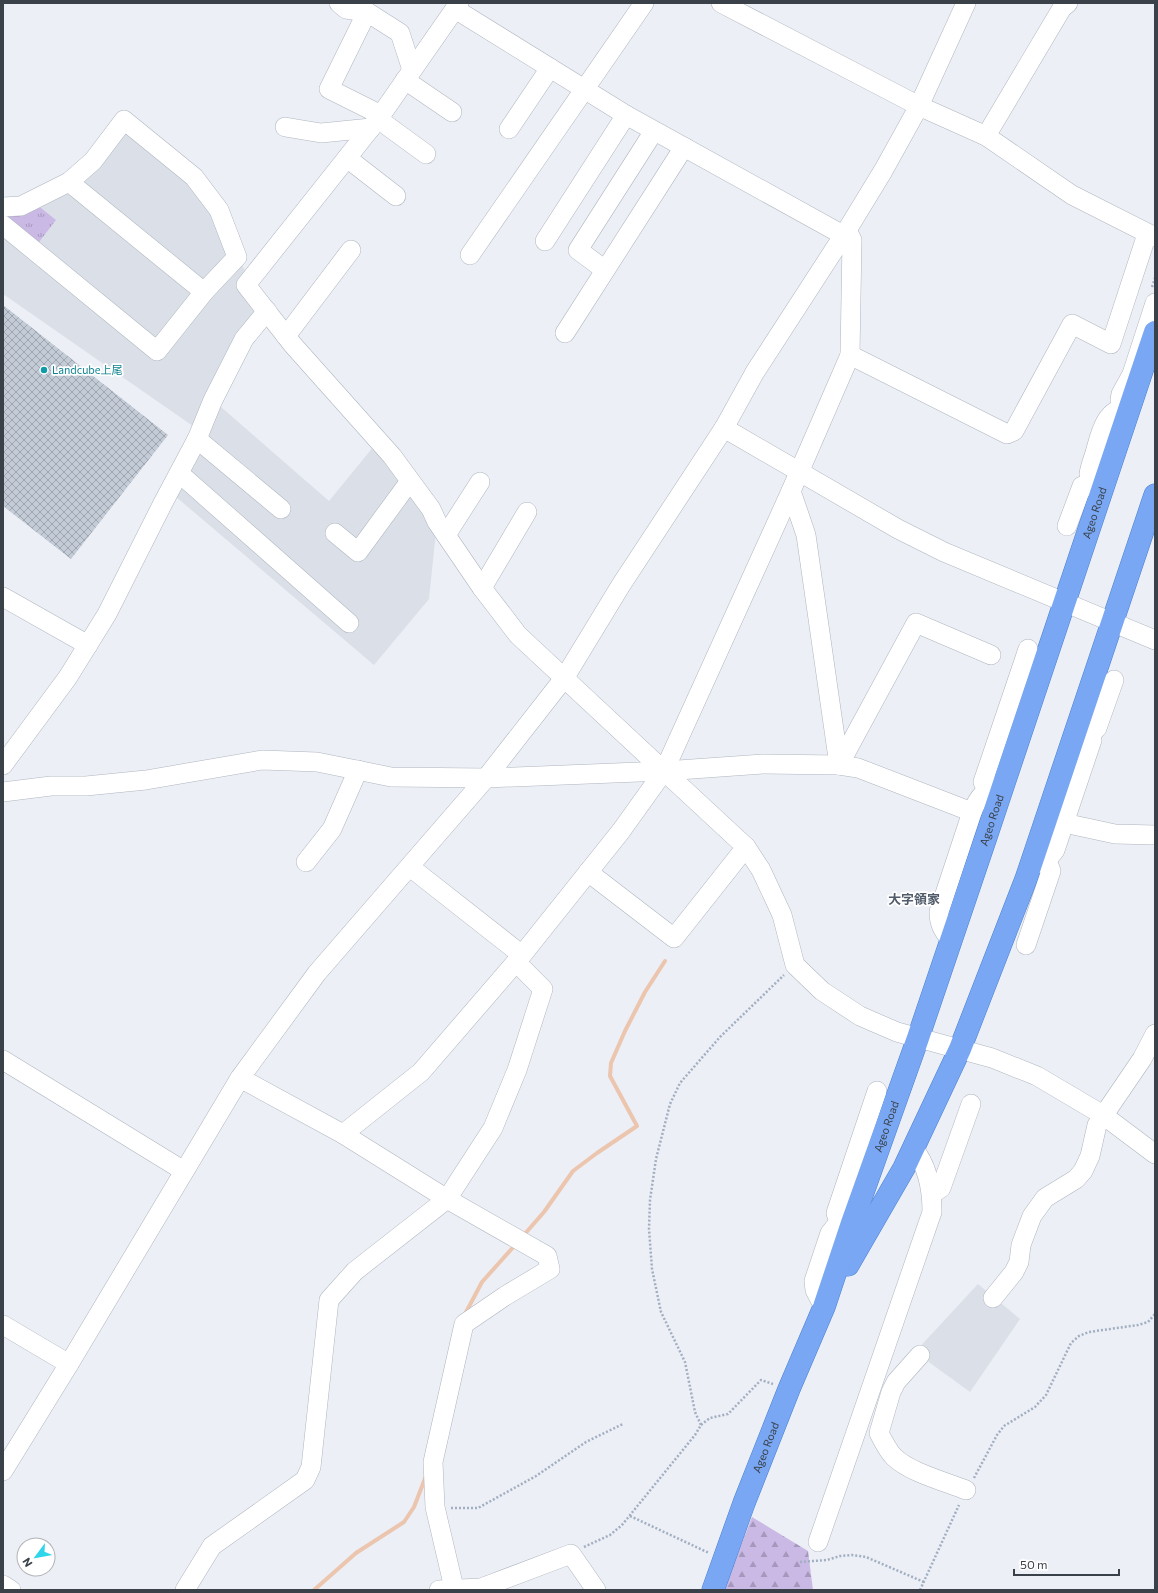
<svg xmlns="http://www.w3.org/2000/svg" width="1158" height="1593" font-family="Commissioner,'Noto Sans JP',sans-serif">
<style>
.residential{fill:#dbe0e8}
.forest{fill:url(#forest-firs)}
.park{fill:url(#park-tufts)}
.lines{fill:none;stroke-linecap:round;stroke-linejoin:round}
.stream{stroke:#ecc5ae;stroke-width:4}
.building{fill:url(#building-cross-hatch)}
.minor-casing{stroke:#afb6c0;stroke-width:20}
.highway-casing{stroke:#4981d2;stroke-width:23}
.path{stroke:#a2aec1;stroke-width:2.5;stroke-dasharray:2 2;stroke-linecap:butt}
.minor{stroke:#fff;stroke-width:19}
.highway{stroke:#79a7f3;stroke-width:22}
.culture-dot{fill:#0f9aa8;stroke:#fff;stroke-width:1.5}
.labels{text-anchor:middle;stroke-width:3.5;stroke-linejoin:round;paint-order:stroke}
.culture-label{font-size:11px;fill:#0d838f;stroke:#fff;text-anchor:start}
.street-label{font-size:11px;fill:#3a4149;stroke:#fff}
.quarter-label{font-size:13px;font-weight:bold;fill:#525d6b;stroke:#fff}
</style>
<defs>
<pattern id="forest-firs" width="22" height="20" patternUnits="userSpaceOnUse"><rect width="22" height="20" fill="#cbb9e5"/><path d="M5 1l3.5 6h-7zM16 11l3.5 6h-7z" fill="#a698bc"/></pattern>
<pattern id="park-tufts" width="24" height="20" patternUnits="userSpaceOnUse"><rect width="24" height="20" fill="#cbb9e5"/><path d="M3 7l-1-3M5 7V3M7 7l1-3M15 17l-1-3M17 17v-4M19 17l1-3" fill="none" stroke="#a698bc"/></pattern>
<pattern id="building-cross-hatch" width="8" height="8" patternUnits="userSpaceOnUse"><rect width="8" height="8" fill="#c2cbd6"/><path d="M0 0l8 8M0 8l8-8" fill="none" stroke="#9fa6b0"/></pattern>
</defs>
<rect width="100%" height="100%" fill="#eceff5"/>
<g class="residential">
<polygon points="124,120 194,177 267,311 213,400 329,501 378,441 437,522 429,599 374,665 169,491 200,431 3,294 3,209 69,182"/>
<polygon points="978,1284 1020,1319 970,1392 915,1352"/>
</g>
<polygon class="forest" points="752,1517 808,1551 813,1590 724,1590"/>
<polygon class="park" points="36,204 56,220 36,246 3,221 5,212"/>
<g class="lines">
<g class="stream">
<polyline points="523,1236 544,1212 573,1171 597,1153 637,1126 610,1076 611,1063 625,1031 645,992 665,961"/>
<polyline points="464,1316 482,1282 516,1244"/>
<polyline points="314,1590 356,1553 404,1522 414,1507 426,1476"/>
</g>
</g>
<polygon class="building" points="3,305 168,435 71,559 3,506"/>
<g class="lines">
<defs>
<g id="minor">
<polyline points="339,3 346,9 367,12"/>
<polyline points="459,3 381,115 246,285 293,345 392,456 431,509 437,522 482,588 518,635 664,771 763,764 839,765 858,768 972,812"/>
<polyline points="721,3 919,106 986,136 1072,195 1155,237"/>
<polyline points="455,9 626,115 843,235"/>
<polyline points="405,80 452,112"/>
<polyline points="381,115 329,89 367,12 400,33 412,70"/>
<polyline points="378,119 426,154"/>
<polyline points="285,127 321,133 371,128"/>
<polyline points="509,129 550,68"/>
<polyline points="986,136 1062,8 1068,3"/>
<polyline points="347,158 396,196"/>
<polyline points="69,182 204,292"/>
<polyline points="3,207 21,206 69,182 93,161 124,120 194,177 219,210 237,257 204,292 157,351 3,225"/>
<polyline points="545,241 626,115"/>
<polyline points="470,255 644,3"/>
<polyline points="605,270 578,250 654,131"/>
<polyline points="565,333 684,147"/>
<polyline points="286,336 351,250"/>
<polyline points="850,355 1007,434 1014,431 1072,324 1111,344 1147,234"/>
<polyline points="1124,408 1120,400 1121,394 1132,374 1155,303"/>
<polyline points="724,428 898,529 944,552 1155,640"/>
<polyline points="197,439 281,509"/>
<polyline points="179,473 349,623"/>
<polyline points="791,491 806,535 839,765"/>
<path d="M1100 495C1095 490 1089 482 1089 474 1090 467 1093 459 1095 453 1100 435 1105 407 1129 408"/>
<polyline points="1067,526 1082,486 1092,484"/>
<polyline points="335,533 358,552 410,481"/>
<polyline points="446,535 480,482"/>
<polyline points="482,588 527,512"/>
<polyline points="3,597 88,645"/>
<polyline points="1091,734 1097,728 1114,680"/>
<polyline points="3,765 68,677 107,614 163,503 197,439 213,400 244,339 267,311"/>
<polyline points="839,765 916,623 991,655"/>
<polyline points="987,790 983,782 984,779 1028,649"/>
<polyline points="3,792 51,786 86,786 146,780 262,760 317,762 391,777 486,778 664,771 746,847 761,870 782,915 795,965 822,991 860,1016 897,1032 992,1058 1037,1076 1103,1115 1155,1154"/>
<polyline points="1064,823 1115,834 1155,835"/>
<polyline points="306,862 332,829 358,770"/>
<path d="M1030 865C1043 863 1048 860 1055 850L1092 740 1090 731 1087 725 1080 719"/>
<polyline points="410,867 522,955"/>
<polyline points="588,872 674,938 746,847"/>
<path d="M951 940C943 931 939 924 939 912L972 812C978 798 986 786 1003 786"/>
<polyline points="1026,945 1051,871 1047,860"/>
<polyline points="3,1060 184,1171"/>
<polyline points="240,1078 343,1134 447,1199 547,1256 550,1269 505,1296 464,1324 433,1462 435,1507 454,1588"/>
<polyline points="343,1134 421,1072 522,955 621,831 664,771 791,491 850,355 852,240 847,230"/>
<polyline points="932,1194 941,1188 971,1104"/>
<polyline points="839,1222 836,1213 877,1091"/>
<polyline points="993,1298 1014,1272 1019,1262 1021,1245 1032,1216 1045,1198 1076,1179 1083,1171 1090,1156 1097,1125 1142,1059 1155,1034"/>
<polyline points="824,1307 815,1290 814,1281 830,1233 839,1222 850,1222"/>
<polyline points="3,1325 69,1364"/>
<path d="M920 1355 896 1382 891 1392 879 1433C883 1441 888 1451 894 1457 909 1472 946 1482 966 1490"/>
<polyline points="3,1471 69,1364 240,1078 317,973 486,778 565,677 621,585 724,428 755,372 847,230 883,171 919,106 966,3"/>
<path d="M818 1542 932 1212C932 1190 928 1166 913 1148"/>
<polyline points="3,1585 11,1590"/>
<polyline points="185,1590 212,1546 305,1480 311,1467 329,1300 355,1271 447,1199 493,1128 517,1070 543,989 516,962"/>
<polyline points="439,1590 481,1588 571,1554 596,1590"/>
</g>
<g id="highway">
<polyline points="848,1265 904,1168 960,1049 1026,879 1155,495"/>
<path id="s1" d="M713 1590 744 1503 789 1389 824 1307 852 1223 918 1038 986 837 1155 332"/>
</g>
</defs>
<use href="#minor" class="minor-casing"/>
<use href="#highway" class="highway-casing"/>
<g class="path">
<polyline points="1152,287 1155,278"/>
<polyline points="701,1425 710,1418 728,1414 761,1380 773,1384"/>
<polyline points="974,1478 997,1435 1004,1426 1035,1407 1046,1395 1071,1343 1079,1336 1089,1332 1138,1325 1148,1322 1155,1314"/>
<polyline points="451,1508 478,1508 536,1476 586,1442 623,1424"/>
<polyline points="630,1516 709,1553"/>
<polyline points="584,1547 610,1535 622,1525 695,1435 701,1425 695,1412 685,1362 661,1312 652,1269 649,1229 650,1200 656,1159 670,1104 680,1083 720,1037 784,975"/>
<polyline points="800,1562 827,1560 840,1556 852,1555 866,1557 924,1582"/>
<polyline points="920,1590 959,1505"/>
</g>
<use href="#minor" class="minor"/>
<use href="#highway" class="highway"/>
</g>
<circle class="culture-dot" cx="44" cy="370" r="4"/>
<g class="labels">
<g class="culture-label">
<text x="52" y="374">Landcube上尾</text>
</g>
<g class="street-label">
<text dy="4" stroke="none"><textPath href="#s1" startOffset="1143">Ageo Road</textPath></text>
<text dy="4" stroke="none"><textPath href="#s1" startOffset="819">Ageo Road</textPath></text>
<text dy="4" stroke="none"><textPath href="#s1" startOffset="495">Ageo Road</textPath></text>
<text dy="4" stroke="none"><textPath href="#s1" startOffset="152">Ageo Road</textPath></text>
</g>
<g class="quarter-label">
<text x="914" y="904">大字領家</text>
</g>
</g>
<rect width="1158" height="1593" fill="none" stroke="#3a4149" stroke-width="8"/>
<g transform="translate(36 1557) rotate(238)"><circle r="19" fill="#ffffff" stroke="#b0b3b6"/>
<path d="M0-3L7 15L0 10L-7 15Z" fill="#2fd5e9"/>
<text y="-6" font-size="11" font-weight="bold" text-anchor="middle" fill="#3a4149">N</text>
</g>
<path d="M1014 1569v6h105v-6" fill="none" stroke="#3a4149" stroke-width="2"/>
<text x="1020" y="1569" font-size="12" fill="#3a4149" stroke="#ffffff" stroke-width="3" paint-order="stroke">50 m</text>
</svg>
